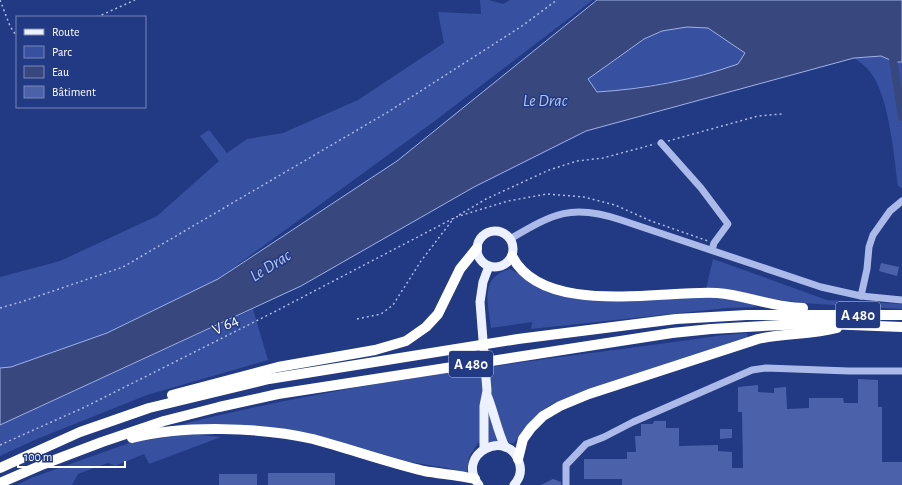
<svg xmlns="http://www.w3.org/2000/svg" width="902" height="485" font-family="'Alegreya Sans',sans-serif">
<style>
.green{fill:#3751a0}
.water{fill:#38487f;stroke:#9fb2e9;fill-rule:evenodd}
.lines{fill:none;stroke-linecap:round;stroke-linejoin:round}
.canal{stroke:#38487f;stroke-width:8}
.building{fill:#4b62ab}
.path{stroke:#abbae8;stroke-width:1.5;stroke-dasharray:2 3;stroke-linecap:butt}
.minor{stroke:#abbae8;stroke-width:7}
.major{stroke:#edf0fe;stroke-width:9}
.highway{stroke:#fff;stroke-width:10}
.labels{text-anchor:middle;stroke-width:3;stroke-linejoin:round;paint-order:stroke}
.shield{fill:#223983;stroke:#bdc4da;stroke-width:1}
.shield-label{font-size:15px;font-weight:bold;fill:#fff}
.street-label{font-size:16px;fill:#fff;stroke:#223983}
.water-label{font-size:17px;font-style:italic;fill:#b6c5f0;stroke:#223983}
</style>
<rect width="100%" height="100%" fill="#223983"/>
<g class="green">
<polygon points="480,0 489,0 503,4 510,0 593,0 436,120 218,279 107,333 11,367 0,368 0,277 60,261 157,216 219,161 200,136 209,130 227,153 247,139 283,133 358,100 444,43 438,12 481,14"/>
<polygon points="687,27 708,28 745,53 738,64 700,77 621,90 597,92 588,79 644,39 662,31"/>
<path d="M881 56 895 62H902V188L898 186C894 156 889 95 870 72 866 66 859 62 854 58Z"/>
<polygon points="713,259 827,300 902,304 902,309 801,303 706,289"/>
<path d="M510 269 536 283 571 297H725L751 303 757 307 727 308 531 329 532 322 491 328C488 304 479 277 510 269Z"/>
<polygon points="253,309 268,360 147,395 37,439 0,456 0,425"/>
<path d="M747 333 748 339 554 403C536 413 526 427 514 443H478L469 457 467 473 447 468 410 462 310 433 288 430 171 427C352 380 540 361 724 335Z"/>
<polygon points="190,434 221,437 149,464 144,454 115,466 108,463 78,474 72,485 17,485 31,478 132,442"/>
</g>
<path class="water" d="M597 0H902V62H895L881 56 854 58 586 131 474 187 301 286 0 425V368L11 367 107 333 218 279 397 161ZM687 27 708 28 745 53 738 64C693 80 645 89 597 92L588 79 644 39 662 31Z"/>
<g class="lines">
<polyline class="canal" points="892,52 902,117"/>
</g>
<g class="building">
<polygon points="881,263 899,267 897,276 879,271"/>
<polygon points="858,379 878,380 878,407 882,407 882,462 902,462 902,485 622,485 622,479 584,479 584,459 627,459 627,452 636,452 635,436 641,436 641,424 653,424 654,421 666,421 666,428 679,428 679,446 718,445 718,451 732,452 732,468 743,468 742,412 738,412 738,387 758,385 758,392 774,393 774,388 786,387 787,409 809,408 809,398 843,398 844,403 858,403"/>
<polygon points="720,429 732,429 732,438 720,439"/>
<rect x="268" y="473" width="67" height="12"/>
<rect x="219" y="474" width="38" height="11"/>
<polygon points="553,479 561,482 561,485 541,485"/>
</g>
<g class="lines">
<g class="path">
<polyline points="0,0 10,26 17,37"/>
<polyline points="97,17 135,0"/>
<polyline points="668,141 758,116 782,114"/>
<polyline points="459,215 486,199 549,170 577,161 603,158 655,144"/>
<polyline points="0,308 21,302 123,267 388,112 522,26 557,0"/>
<polyline points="357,319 381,314 393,305 421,261 454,218"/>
<polyline points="0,445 85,407 276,311 456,217 508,201 547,194 584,197 615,205 651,221 708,241"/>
</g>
<g class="minor">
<polyline points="661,143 701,188 728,224 714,243 712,250"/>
<path d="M510 239C553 214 571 203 621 220L821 287 861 296 902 300"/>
<polyline points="861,296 867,269 869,247 873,235 890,211 902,201"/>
<polyline points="566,485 566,465 586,444 604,437 633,422 752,370 766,368 849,371 902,371"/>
</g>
<g class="major">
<circle cx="495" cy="249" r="18"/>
<path d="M487 395C494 412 497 430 505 447"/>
<polyline points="484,449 484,406 487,391 480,302 483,282 489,266"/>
<path d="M479 485C454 454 508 427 519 462 522 470 520 478 514 485"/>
</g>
<g class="highway">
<path d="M512 256C543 317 660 290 717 293 746 295 774 308 803 308"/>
<polyline points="172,395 278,367 375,350 406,341 426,327 438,314 460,269 477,248"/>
<path d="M132 438C183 425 262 427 313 439 350 449 387 462 424 471 441 474 458 475 475 479"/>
<path d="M518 459 523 439 531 428 543 416 560 406 589 394 758 339C784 333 811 335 837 328"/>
<polyline points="0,468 80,432 149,408 269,379 518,339 676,319 747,315 902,315"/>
<polyline points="0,483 44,464 102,442 164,421 219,407 278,394 672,333 711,329 781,325 826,324 902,327"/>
</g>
</g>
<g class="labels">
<g class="shield">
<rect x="836" y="302" width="44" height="26" rx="3"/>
<rect x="449" y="351" width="44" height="26" rx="3"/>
</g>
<g class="shield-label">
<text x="858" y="320">A 480</text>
<text x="471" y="369">A 480</text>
</g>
<g class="street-label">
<text transform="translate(225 324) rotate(-26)" y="6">V 64</text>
</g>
<g class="water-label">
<text x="545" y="106">Le Drac</text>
<text transform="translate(270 265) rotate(-32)" y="6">Le Drac</text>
</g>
</g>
<rect x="16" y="16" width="130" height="92" fill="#223983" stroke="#7a88b5"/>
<rect x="24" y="29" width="20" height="6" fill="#edf0fe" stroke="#7a88b5"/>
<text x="52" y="36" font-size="12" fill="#ffffff">Route</text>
<rect x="24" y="46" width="20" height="12" fill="#3751a0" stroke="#7a88b5"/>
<text x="52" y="56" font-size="12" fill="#ffffff">Parc</text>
<rect x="24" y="66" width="20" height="12" fill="#38487f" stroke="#7a88b5"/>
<text x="52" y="76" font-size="12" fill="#ffffff">Eau</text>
<rect x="24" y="86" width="20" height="12" fill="#4b62ab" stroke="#7a88b5"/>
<text x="52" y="96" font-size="12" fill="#ffffff">Bâtiment</text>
<path d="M18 461v6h107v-6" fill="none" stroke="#ffffff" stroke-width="2"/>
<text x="24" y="461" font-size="12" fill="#ffffff" stroke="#223983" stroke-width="3" paint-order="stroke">100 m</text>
</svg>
